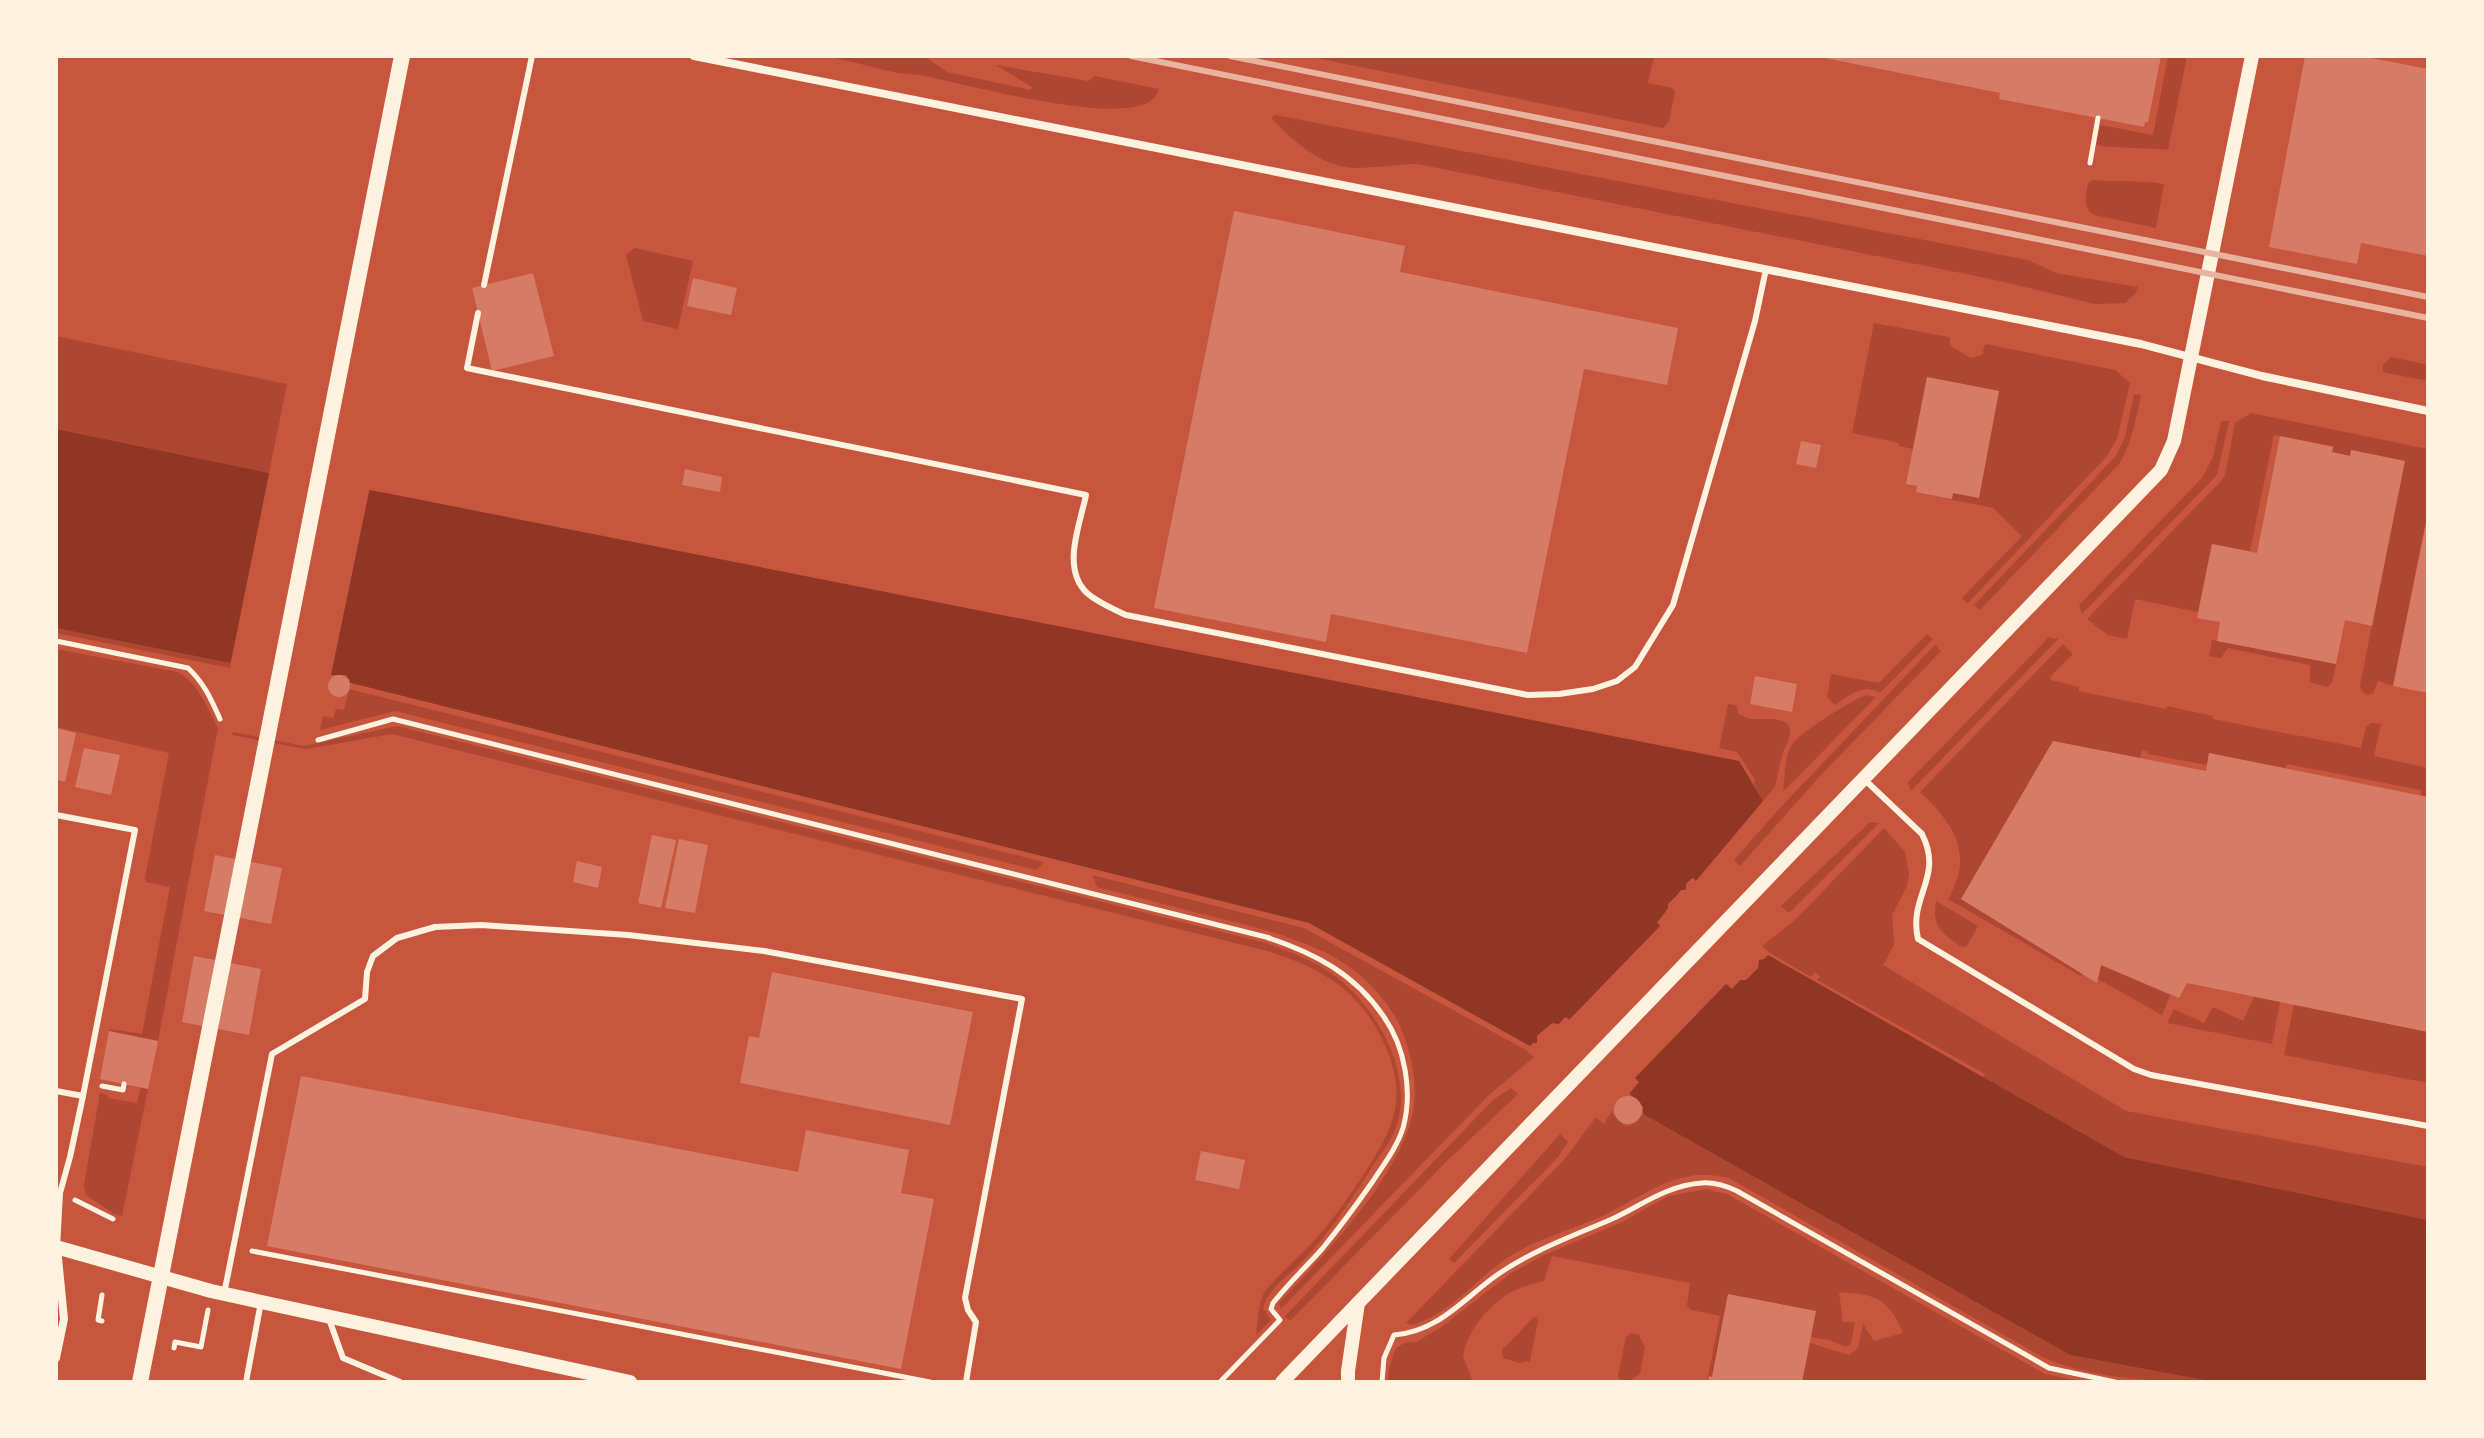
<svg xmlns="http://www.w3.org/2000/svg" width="2484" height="1438" font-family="'Space Grotesk',sans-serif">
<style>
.green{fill:#ae4732}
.water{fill:#8f3625}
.pier{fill:#c8553d}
.building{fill:#d67c66}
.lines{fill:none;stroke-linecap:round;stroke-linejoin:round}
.path{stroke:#fff3e0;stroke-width:5}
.service{stroke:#fff3e0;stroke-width:6}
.minor{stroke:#fff3e0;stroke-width:8}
.tertiary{stroke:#fff3e0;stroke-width:14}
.secondary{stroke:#fff3e0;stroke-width:16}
.rail{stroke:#e9b49f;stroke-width:6}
</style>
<rect width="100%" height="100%" fill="#c8553d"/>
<g class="green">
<path d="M827 56H924L947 72 1031 90 1032 87 996 65 1088 81 1095 76 1159 89C1158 92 1156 97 1153 99 1122 128 963 83 920 75L898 73Z"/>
<polygon points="1306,56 1654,56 1648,83 1672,88 1675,92 1669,121 1663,128"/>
<path d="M2168 56H2187L2168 150C2144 147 2120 149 2096 145L2100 125 2153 135Z"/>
<path d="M1275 115 2028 260 2056 273 2138 287 2135 294 2125 303 2095 304 1991 279 1417 164C1398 164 1379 167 1360 168 1323 169 1297 144 1273 120L1271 118Z"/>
<path d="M2092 180C2116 182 2140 180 2164 184L2156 228 2094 215C2082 206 2086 197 2088 183Z"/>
<polygon points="635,248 693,261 678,329 643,321 626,255"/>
<polygon points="1874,323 1949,337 1951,346 1971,358 1982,355 1985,344 2115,370 2130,383 2117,439 2107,456 1967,604 1962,598 2022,536 1993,508 1948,499 1953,493 1979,497 1999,391 1927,377 1913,449 1899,446 1899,443 1852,433"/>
<polygon points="56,336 287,384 269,473 56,429"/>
<polygon points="2391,357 2428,365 2428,381 2383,372 2383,365"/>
<path d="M2134 394 2141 395C2136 419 2132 441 2120 463L1980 610 1974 605 2116 456 2125 437Z"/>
<polygon points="2251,413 2428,449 2428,511 2393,686 2378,681 2373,693 2367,695 2362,691 2360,686 2404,461 2352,450 2350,456 2332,452 2333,446 2274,435 2250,551 2212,544 2198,612 2135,599 2127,639 2108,635 2087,619 2221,481 2225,475 2235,423"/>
<polygon points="2221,421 2229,421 2217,475 2082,614 2079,605 2202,478 2213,457"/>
<polygon points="56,628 231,662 230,668 56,633"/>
<path d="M1927 634 1933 639 1880 693C1863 683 1850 695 1835 705L1827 697 1831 674 1879 683Z"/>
<polygon points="2049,637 2058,639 1911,791 1908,782"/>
<polygon points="2212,640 2336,664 2332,683 2327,687 2310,682 2310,665 2228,648 2221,658 2209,656"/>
<path d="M2063 644 2073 654 2051 676V680L2079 687V691L2166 709 2167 706 2213 716V719L2361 748 2366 727 2371 723 2381 724 2374 756 2428 768V797L2421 796V790L2287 764 2285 769 2209 754 2207 765 2148 754V752L2142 750 2140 758 2053 741 1961 899 2073 968 2082 974 2081 976 1948 899C1975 854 1953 823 1920 792Z"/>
<polygon points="1935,645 1941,651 1822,774 1740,866 1734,860 1779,809"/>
<path d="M56 649 178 672C199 684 207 708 218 728L158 1041 109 1031 110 1029 142 1034 170 887 146 882 145 878 169 753 56 727Z"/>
<polygon points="349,689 1044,862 1036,870 395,711 320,730 323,716 333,718 336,709 344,710"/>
<path d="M1867 695 1876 697 1783 792C1785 777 1784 755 1793 743 1800 733 1856 697 1867 695Z"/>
<polygon points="1730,704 1737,706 1738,714 1750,719 1775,719 1787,723 1790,728 1790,736 1782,755 1775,787 1763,801 1754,785 1755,780 1737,752 1719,748 1728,705"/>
<path d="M397 726 1266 943C1323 963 1353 980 1383 1033 1398 1059 1407 1098 1396 1127 1391 1141 1382 1153 1374 1164 1353 1198 1329 1233 1302 1262 1289 1276 1267 1289 1263 1308L1271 1320 1256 1335C1258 1323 1258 1304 1264 1293 1271 1282 1300 1256 1310 1245 1330 1224 1346 1201 1362 1177 1395 1127 1410 1095 1381 1037 1356 986 1314 965 1263 950L392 734 306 749 232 735 233 732 304 746Z"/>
<polygon points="1870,822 1879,823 1789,913 1781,906"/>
<polygon points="1884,828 1905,852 1909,874 1907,886 1892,915 1894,945 1883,965 2126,1111 2428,1167 2428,1220 2124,1157 1983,1078 1985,1074 1817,980 1820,976 1815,972 1811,977 1770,953 1762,946 1796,919"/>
<path d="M1092 875 1304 928 1526 1050 1534 1057 1489 1095 1281 1309 1279 1303C1323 1257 1402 1174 1413 1111 1418 1080 1411 1050 1398 1022 1383 993 1354 966 1324 952 1289 935 1252 926 1214 917 1175 907 1136 897 1097 887Z"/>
<path d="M1936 901 1978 926 1967 946 1962 947C1943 935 1931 925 1936 901Z"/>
<polygon points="2101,965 2170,995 2162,1015 2098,979"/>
<polygon points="2254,997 2280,1002 2272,1044 2167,1023 2174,1009 2204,1023 2213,1007 2243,1021"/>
<polygon points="2294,1004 2428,1032 2428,1083 2284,1055"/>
<polygon points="141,1087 148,1089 122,1216 114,1214 86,1195 84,1185 100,1093 108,1095 108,1098 137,1103"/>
<polygon points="1511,1088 1518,1094 1447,1161 1290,1321 1285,1316 1494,1099"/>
<path d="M1612 1111 1613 1114 1625 1126 1631 1125 1643 1114 2070 1355 2215 1382C2159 1382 2097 1380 2044 1358L1729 1178C1715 1175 1701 1173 1686 1177 1656 1183 1630 1203 1603 1216 1571 1230 1536 1239 1507 1258 1476 1279 1449 1315 1412 1325L1406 1323 1563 1161 1596 1117 1604 1124Z"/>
<polygon points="1560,1134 1568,1142 1558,1157 1454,1263 1449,1259"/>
<path d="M1706 1189 1727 1194 2045 1374 2085 1382H1802L1810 1343 1849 1355 1858 1348 1863 1324 1874 1341 1903 1333C1888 1297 1876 1295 1839 1292L1843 1322H1855L1851 1344 1846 1347 1829 1340 1811 1337 1728 1294 1712 1377H1709L1707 1382 1720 1316 1691 1310 1687 1306 1690 1283 1552 1256 1544 1281C1533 1284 1523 1286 1513 1291 1490 1303 1467 1331 1463 1356L1473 1382H1388L1389 1367 1396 1348 1404 1343 1416 1342 1440 1328 1511 1273 1544 1255 1622 1222 1668 1196Z"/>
<polygon points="1536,1317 1538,1321 1530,1361 1520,1363 1503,1358 1502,1350 1533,1318"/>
<polygon points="1631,1333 1639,1335 1645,1347 1640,1374 1628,1382 1622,1382 1618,1376 1626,1337"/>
</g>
<polygon class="water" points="56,429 269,473 386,493 1739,761 1763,801 1696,881 1693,878 1685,890 1681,890 1658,922 1661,926 1732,988 1740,980 1746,980 1758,960 1768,955 2124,1157 2428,1220 2428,1382 2215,1382 2070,1355 1643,1114 1643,1107 1629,1093 1639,1082 1566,1017 1558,1025 1555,1023 1537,1036 1538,1043 1530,1046 1309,923 331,678 231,663 56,628"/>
<g class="pier">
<polygon points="270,469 363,488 370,487 331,675 346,675 350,680 349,687 230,666"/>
<polygon points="1719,855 1722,858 1699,884 1692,883 1688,893 1683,894 1671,906 1672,912 1663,922 1732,983 1738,976 1745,976 1755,966 1755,959 1757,955 1767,952 1770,953 1764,959 1759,960 1758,968 1746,980 1740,980 1732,989 1726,984 1635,1078 1639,1082 1629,1094 1643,1107 1643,1114 1640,1117 1639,1108 1625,1095 1634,1083 1565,1022 1559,1029 1553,1027 1541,1038 1540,1046 1531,1050 1527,1049 1533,1043 1537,1043 1537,1036 1552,1023 1558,1025 1565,1017 1569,1020 1660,926 1657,922 1668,911 1668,904 1682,890 1686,890 1686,884 1692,878 1696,881"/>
</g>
<g class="building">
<polygon points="1815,56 2161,56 2148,122 2145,122 2144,127 1999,99 2000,93"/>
<polygon points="2305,56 2361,56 2428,69 2428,256 2361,243 2357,264 2269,247"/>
<polygon points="1234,211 1405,246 1400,272 1678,328 1667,385 1584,369 1527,653 1331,614 1326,642 1154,608"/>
<polygon points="533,273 554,356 492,371 472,288"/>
<polygon points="693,278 737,288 731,315 687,306"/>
<polygon points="1927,377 1999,391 1979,498 1953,493 1952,499 1916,492 1917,486 1906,484"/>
<polygon points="2280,436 2333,447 2332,452 2350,456 2351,450 2405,461 2372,626 2345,620 2336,664 2217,641 2220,622 2197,618 2212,544 2257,553"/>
<polygon points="1801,441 1821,445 1816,468 1796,464"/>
<polygon points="685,469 722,477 720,492 682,485"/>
<polygon points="2427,518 2428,518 2428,693 2393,686"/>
<circle cx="339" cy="686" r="11"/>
<polygon points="1755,676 1797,684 1792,712 1750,704"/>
<polygon points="56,728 76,733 65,782 56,780"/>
<polygon points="2053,741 2206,771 2209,753 2428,797 2428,1032 2187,983 2179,998 2101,965 2097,983 1961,899"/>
<polygon points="84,748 120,755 111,795 75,787"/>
<polygon points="652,835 676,840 661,908 638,903"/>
<polygon points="679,839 708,845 695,913 665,908"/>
<polygon points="215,855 282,868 271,924 204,911"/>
<polygon points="577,861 602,867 598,888 573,882"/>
<polygon points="194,956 261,969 249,1035 182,1022"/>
<polygon points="772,972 973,1012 950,1125 740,1083 749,1036 759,1038"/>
<polygon points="109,1031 158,1041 148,1089 100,1079"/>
<polygon points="301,1076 798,1172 806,1130 909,1150 901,1193 934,1199 901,1369 267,1246"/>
<circle cx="1628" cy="1110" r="14"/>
<polygon points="1201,1151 1245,1160 1239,1189 1195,1180"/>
<polygon points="1728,1294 1816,1311 1802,1382 1708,1382 1709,1376 1712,1377"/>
</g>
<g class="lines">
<g class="path">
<polyline points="2090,163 2098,118"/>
<path d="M56 641 188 668C204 683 211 699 220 719"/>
<path d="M318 740 393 719 1266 937C1315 953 1355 974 1384 1017 1405 1047 1413 1092 1403 1128 1397 1147 1384 1164 1373 1181 1357 1204 1340 1227 1322 1249 1306 1267 1288 1284 1273 1303L1271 1309 1280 1320 1220 1382"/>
<polyline points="102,1086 123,1090 124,1084"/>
<polyline points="75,1200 113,1219"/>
<polyline points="252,1251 930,1382"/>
<polyline points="102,1321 98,1320 102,1295"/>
<polyline points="174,1348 175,1342 201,1347 208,1310"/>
<path d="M1382 1382 1384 1358 1394 1335C1438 1332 1463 1299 1497 1275 1533 1250 1573 1236 1612 1219 1642 1205 1668 1185 1702 1183 1715 1182 1726 1186 1737 1191L2049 1368 2115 1382"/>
</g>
<g class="service">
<polyline points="484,285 532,56"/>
<path d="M478 313 467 368 1086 495C1080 525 1061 568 1087 593 1097 602 1113 609 1126 615L1528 695 1559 694 1593 689 1617 681 1635 667 1673 605 1755 321 1766 269"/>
<path d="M1865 780 1922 834C1944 878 1908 896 1918 939L2134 1069 2151 1075 2428 1126"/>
<polyline points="56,815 135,830 83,1096 56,1091"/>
<polyline points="57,1248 60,1193 70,1157 83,1096"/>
<polyline points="224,1294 272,1054 365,999 367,972 373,956 397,938 435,927 481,925 628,935 764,951 1022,999 965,1298 968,1310 976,1322 966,1382"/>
<polyline points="329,1319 343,1358 400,1382"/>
<polyline points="246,1382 261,1302"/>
</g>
<g class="minor">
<polyline points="694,56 2141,344 2262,376 2428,411"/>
<polyline points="56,1358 64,1319 57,1248"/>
</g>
<g class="tertiary">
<polyline points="56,1247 211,1291 630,1382"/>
<polyline points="1282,1382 2161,470 2174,441 2252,56"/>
<polyline points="1348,1382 1348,1371 1358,1303"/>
</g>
<polyline class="secondary" points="140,1382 402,56"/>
<g class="rail">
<polyline points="1131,56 2428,318"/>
<polyline points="1230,56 2428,297"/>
</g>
</g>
<rect width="2484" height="1438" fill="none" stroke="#fff3e0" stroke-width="116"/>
</svg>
